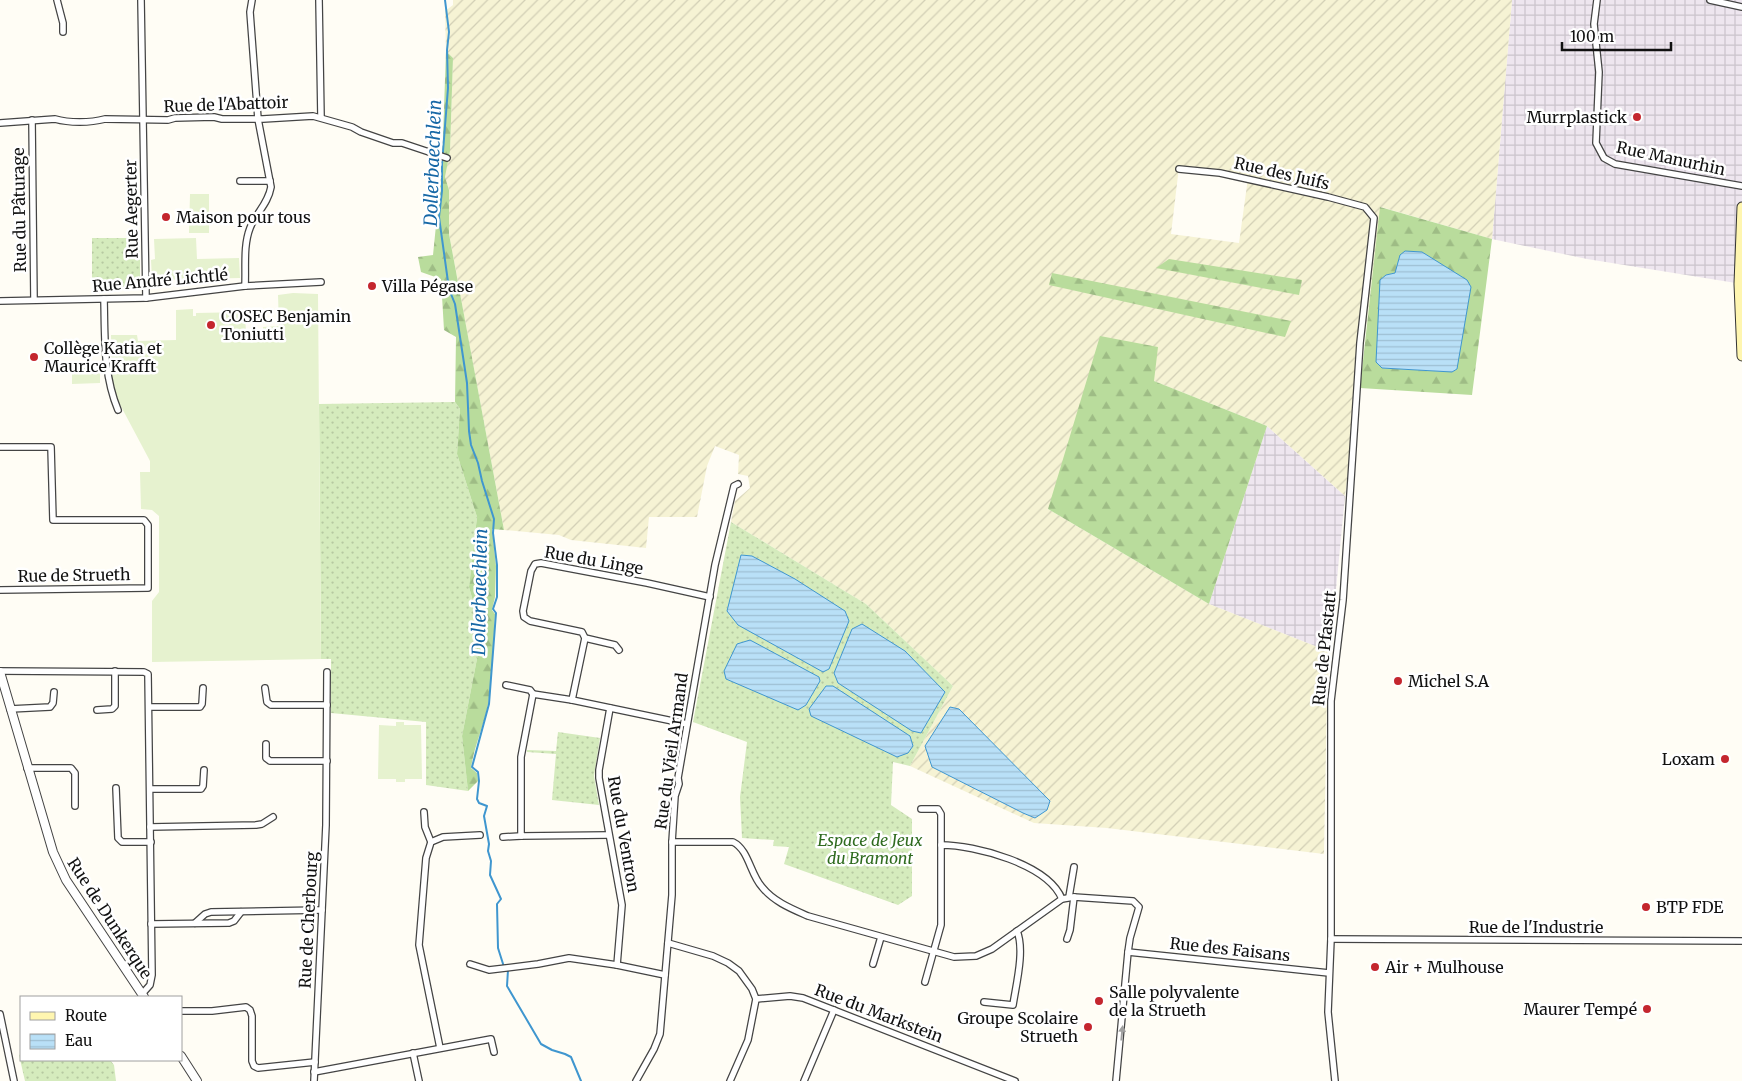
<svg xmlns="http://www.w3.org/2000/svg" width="1742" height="1081" font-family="Merriweather,serif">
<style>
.industrial{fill:url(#industrial-grid)}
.farmland{fill:url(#farmland-furrows);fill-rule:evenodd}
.grass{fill:url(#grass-dots)}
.forest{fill:url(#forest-firs);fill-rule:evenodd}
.pitch{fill:#e6f2cf}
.water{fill:url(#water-rules);stroke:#3f96cf}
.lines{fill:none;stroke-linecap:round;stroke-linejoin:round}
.stream{stroke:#3f96cf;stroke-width:2}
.minor-casing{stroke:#444;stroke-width:8}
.tertiary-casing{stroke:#444;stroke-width:10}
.secondary-casing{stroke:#333;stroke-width:11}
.minor{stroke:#fff;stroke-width:5.5}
.tertiary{stroke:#fff;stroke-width:8}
.secondary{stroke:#fff6b0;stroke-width:9}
.oneway{fill:#a0a0a0}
.poi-dot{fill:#c4262e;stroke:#fff;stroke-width:2}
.labels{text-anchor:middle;stroke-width:5;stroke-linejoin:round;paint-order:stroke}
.street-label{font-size:16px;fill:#111;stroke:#fff}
.poi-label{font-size:16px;fill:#111;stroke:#fff;text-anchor:start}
.park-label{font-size:16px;font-style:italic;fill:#2f6b1f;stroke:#fff}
.water-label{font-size:18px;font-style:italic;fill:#1768a6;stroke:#fff}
</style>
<defs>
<pattern id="industrial-grid" width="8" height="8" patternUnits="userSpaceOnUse" patternTransform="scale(1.25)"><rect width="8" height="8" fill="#eee6ef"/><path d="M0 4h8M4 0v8" fill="none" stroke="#cbc4cc"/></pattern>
<pattern id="farmland-furrows" width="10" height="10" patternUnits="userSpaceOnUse" patternTransform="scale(1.25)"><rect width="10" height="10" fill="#f6f3d4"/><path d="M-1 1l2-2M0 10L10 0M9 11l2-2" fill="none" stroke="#d2cfb5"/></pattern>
<pattern id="grass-dots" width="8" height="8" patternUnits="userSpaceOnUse" patternTransform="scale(1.25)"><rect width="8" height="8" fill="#d5ebbd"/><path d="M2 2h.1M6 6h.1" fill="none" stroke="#b6c8a1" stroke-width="1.8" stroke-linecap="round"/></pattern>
<pattern id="forest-firs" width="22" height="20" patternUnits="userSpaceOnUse" patternTransform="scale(1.25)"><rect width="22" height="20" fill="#b9dc9c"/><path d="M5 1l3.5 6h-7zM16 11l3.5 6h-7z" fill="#9ebc85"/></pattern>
<pattern id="water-rules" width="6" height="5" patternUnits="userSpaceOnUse" patternTransform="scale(1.25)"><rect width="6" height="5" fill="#b9e0f7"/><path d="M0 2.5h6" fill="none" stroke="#9ebfd3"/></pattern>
</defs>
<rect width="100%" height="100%" fill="#fffdf5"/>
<g class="industrial">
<polygon points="1512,0 1742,0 1742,284 1587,259 1492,239"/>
<polygon points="1267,426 1345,496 1330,652 1209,604"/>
</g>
<path class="farmland" d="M453 0H1512L1492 239 1381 207 1345 496 1267 426 1154 381 1048 509 1209 604 1330 652 1327 691 1324 854 1107 828 1034 823 910 766 953 686 866 604 731 522 735 501 750 488 748 476 738 474 739 455 715 446 707 466 697 517H649L646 548 571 540 559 535 504 530 449 234V190L445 177 450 150 453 58 446 51 445 11 453 5ZM1179 167 1248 178 1239 243 1171 234Z"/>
<g class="grass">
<polygon points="92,238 140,238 140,284 138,288 92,289"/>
<polygon points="455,402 460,409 457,454 477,517 469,587 482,633 462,736 468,791 426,785 426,722 331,713 331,659 321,659 319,404"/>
<polygon points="731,522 866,604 953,686 910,766 893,762 891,805 912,819 912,896 898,905 784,864 789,847 773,846 774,840 742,838 740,797 747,742 693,722"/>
<polygon points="558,732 600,738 594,776 599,805 552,800 556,754 527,752 527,750 556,751"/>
<polygon points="21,1054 21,1060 110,1060 114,1065 116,1081 25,1081 19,1055"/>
</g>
<g class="forest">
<path d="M446 51 453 58 450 151 445 177 449 190V234L504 530 492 529 496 566 495 597 492 610 495 614C493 643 493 675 488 704 484 726 474 746 471 768L477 773 478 781 468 791 462 736 482 633 469 587 477 517 457 454 460 409 455 402 456 337 444 330 441 279 421 272 418 257 433 255 442 166Z"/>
<path d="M1380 207 1492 239 1472 395 1360 388ZM1422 252 1439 263 1457 369 1452 372 1382 368 1386 275 1395 273Z"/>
<polygon points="1169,259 1302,280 1299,295 1156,268"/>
<polygon points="1052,273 1291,321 1285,337 1049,285"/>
<polygon points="1100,336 1158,347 1154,381 1267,426 1209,604 1048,509"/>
</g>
<g class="pitch">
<polygon points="190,194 209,194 209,233 189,233"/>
<polygon points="196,238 197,259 239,258 240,278 152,280 151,260 155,259 154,239"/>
<polygon points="293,293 318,294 321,659 152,662 152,601 159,592 159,516 152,510 141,509 140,472 150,472 150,461 116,397 112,380 111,335 137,335 138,341 176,340 176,310 193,309 193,316 196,316 196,313 245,312 246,333 263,333 263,327 279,326 278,295"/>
<polygon points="72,368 100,368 100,383 72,384"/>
<polygon points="396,722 404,722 404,725 421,725 422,779 405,779 405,782 396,782 396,779 378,779 379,725 396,726"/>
</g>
<g class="water">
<polygon points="1405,251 1422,252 1467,280 1471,287 1457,369 1452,372 1382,368 1376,362 1380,280 1386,275 1395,273 1400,255"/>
<polygon points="741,555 752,556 795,579 845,611 849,621 829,669 823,672 738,625 727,611"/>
<polygon points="862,624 905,651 945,692 921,733 912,731 838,683 834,673 852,629"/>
<polygon points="750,640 819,677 820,681 806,705 798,710 726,679 724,671 737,644"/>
<polygon points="826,686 833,686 910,736 913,746 908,753 897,757 811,716 809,709"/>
<polygon points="950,707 959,709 1050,801 1047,810 1035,818 1023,813 932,767 925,746"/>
</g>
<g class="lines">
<g class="stream">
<polyline points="445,0 449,32 447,50 448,88 442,164 442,191 439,217 449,289 455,304 467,383 469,431 471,445 478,463 482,481 494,519 493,533 497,565 497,597 493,609 496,613 489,704 472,767 478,772 479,781 477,799 479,803 487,806 484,816 489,844 488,851 491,861 490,875 501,899 497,904 498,948 504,967"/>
<polyline points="508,970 507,986 541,1044 552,1050 565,1054 571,1057 581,1081"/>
</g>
<defs>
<g id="minor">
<polyline points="57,0 63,23 63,32"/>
<polyline points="141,0 146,298"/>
<polyline points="319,0 321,117"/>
<polyline points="1597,0 1594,24 1599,72 1596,143 1604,158 1615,164 1742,186"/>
<polyline points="1710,0 1742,7"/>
<polyline points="32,120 34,300"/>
<path d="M0 123 55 119C69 123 90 123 105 119L168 120 175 118 214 117 222 119H263L313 116 352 127 361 132 393 143H402L447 158"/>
<polyline points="1179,169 1220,173 1328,197 1365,207 1374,218 1360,343 1343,600 1331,701 1331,939 1328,1012 1335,1081"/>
<polyline points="240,181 270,181"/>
<path d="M245 286C246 268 243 246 250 228 256 213 268 204 271 187L258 119 250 12 252 0"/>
<path d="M104 299C105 337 103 374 118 410"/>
<polyline points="0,301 146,298 245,286 321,282"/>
<polyline points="0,447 51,447 53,520 144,520 148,525 148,588 0,590"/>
<polyline points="619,650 615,645 585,638 582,632 530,621 524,617 523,611 531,571 535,564 541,563 647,583 710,597"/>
<polyline points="0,671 144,672 148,674 152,975 150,985 142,994"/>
<polyline points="506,685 530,690 533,694"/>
<polyline points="265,688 267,702 271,705 327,705"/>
<polyline points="572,700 585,638"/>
<polyline points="149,707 200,707 202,704 203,688"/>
<polyline points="610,708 599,770 599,778 622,905 617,965"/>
<polyline points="10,709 50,707 53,703 54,692"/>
<polyline points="97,710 112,709 115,706 115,671"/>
<polyline points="266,744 266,758 270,761 327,761"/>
<polyline points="27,768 71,768 75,773 75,806"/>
<polyline points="116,788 118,838 122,842 151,842"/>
<polyline points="150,789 201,789 203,786 204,770"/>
<polyline points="921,809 938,809 941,814 941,845"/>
<polyline points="424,812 425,827 431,842"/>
<polyline points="150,827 256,825 262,824 273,817"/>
<polyline points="608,835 521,836 521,757 533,694 572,700 687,724"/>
<polyline points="503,837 521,836"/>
<path d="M672 842H733C749 850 750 874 762 887 774 902 792 909 808 916L954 957 976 956 992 949 1062 899 1074 897 1133 901 1139 907 1130 938 1128 952 1116 1081"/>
<polyline points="1069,897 1074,867"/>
<polyline points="195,923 205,914 211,912 322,910"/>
<polyline points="151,924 229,923 234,921 241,912"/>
<polyline points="1067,939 1070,930 1074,897"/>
<polyline points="1331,939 1742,941"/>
<polyline points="668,943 713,956 728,963 739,971 752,989 756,999 748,1040 730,1081"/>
<polyline points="1128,952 1329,973"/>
<polyline points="470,964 489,970 538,964 569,958 617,965 665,975"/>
<polyline points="873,964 881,937"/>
<path d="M925 982 941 925V845C975 845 1048 864 1062 899"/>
<polyline points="756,999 790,996 803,998 1015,1081"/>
<path d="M984 1002 1013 1005C1016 985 1025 950 1017 931"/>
<polyline points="181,1011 212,1011 246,1007 250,1010 252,1016 252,1061 254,1066 258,1068 315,1062"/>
<polyline points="0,1014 14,1081"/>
<polyline points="440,1048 419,945 426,858 431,842 443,837 480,835"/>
<polyline points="413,1053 419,1081"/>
<polyline points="314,1072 491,1039 494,1052"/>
<polyline points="314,1081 326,825 327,672"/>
<polyline points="636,1081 654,1049 660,1034 672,895 672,842 675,796 679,784 678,778 715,565 734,486 738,484"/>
<polyline points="804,1081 834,1010"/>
</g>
<g id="tertiary">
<polyline points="0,672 53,852 66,880 144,997"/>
<polyline points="181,1056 197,1081"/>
</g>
<polyline id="secondary" points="1742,207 1739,284 1742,356"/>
</defs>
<use href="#minor" class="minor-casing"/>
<use href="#tertiary" class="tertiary-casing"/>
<use href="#secondary" class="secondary-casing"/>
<use href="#minor" class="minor"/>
<use href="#tertiary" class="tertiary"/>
<use href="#secondary" class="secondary"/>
</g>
<defs><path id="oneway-solid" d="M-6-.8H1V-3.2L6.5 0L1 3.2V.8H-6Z" transform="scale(1.25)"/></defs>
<use class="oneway" href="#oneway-solid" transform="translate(1122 1033) rotate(-85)"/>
<g class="poi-dot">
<circle cx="1637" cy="117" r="5"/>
<circle cx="166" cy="217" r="5"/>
<circle cx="372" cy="286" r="5"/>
<circle cx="211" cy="325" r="5"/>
<circle cx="34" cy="357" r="5"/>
<circle cx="1398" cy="681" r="5"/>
<circle cx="1725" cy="759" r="5"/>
<circle cx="1646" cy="907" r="5"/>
<circle cx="1375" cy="967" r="5"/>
<circle cx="1099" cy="1001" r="5"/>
<circle cx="1647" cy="1009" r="5"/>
<circle cx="1088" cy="1027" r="5"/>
</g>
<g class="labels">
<g class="street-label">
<text transform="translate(226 104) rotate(-2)" y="6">Rue de l'Abattoir</text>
<text transform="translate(1671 158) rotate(12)" y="6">Rue Manurhin</text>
<text transform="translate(1282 173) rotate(13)" y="6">Rue des Juifs</text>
<text transform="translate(131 209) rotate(-91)" y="6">Rue Aegerter</text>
<text transform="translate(19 210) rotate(-91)" y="6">Rue du Pâturage</text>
<text transform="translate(160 280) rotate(-5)" y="6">Rue André Lichtlé</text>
<text transform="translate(594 560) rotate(10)" y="6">Rue du Linge</text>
<text transform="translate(74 575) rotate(-1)" y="6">Rue de Strueth</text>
<text transform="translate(1324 648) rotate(-84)" y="6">Rue de Pfastatt</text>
<text transform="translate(671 751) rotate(-82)" y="6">Rue du Vieil Armand</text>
<text transform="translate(624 834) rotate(80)" y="6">Rue du Ventron</text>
<text transform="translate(110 918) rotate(57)" y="6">Rue de Dunkerque</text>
<text transform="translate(308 920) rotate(-87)" y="6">Rue de Cherbourg</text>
<text x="1536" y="933">Rue de l'Industrie</text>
<text transform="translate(1230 949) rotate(6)" y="6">Rue des Faisans</text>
<text transform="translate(879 1013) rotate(21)" y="6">Rue du Markstein</text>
</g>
<g class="poi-label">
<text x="1627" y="123" text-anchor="end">Murrplastick</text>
<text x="176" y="223">Maison pour tous</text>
<text x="382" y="292">Villa Pégase</text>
<text x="221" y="322">COSEC Benjamin<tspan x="221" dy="18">Toniutti</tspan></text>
<text x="44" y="354">Collège Katia et<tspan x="44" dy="18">Maurice Krafft</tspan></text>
<text x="1408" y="687">Michel S.A</text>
<text x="1715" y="765" text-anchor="end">Loxam</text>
<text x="1656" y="913">BTP FDE</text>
<text x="1385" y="973">Air + Mulhouse</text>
<text x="1109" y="998">Salle polyvalente<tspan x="1109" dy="18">de la Strueth</tspan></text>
<text x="1637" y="1015" text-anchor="end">Maurer Tempé</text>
<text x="1078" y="1024" text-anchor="end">Groupe Scolaire<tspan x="1078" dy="18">Strueth</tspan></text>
</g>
<g class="park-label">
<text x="870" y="846">Espace de Jeux<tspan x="870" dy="18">du Bramont</tspan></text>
</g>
<g class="water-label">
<text transform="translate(433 163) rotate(-88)" y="6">Dollerbaechlein</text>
<text transform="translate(480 592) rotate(-89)" y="6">Dollerbaechlein</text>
</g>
</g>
<rect x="20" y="996" width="162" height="65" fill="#ffffff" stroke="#a0a0a0"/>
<rect x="30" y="1012" width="25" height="8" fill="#fff6b0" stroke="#a0a0a0"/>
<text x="65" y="1021" font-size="15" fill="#111111">Route</text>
<rect x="30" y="1034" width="25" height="15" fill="url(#water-rules)" stroke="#a0a0a0"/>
<text x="65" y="1046" font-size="15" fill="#111111">Eau</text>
<path d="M1562 42v8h109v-8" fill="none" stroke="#111111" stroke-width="2.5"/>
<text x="1570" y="42" font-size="15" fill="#111111" stroke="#ffffff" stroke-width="4" paint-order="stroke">100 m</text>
</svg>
